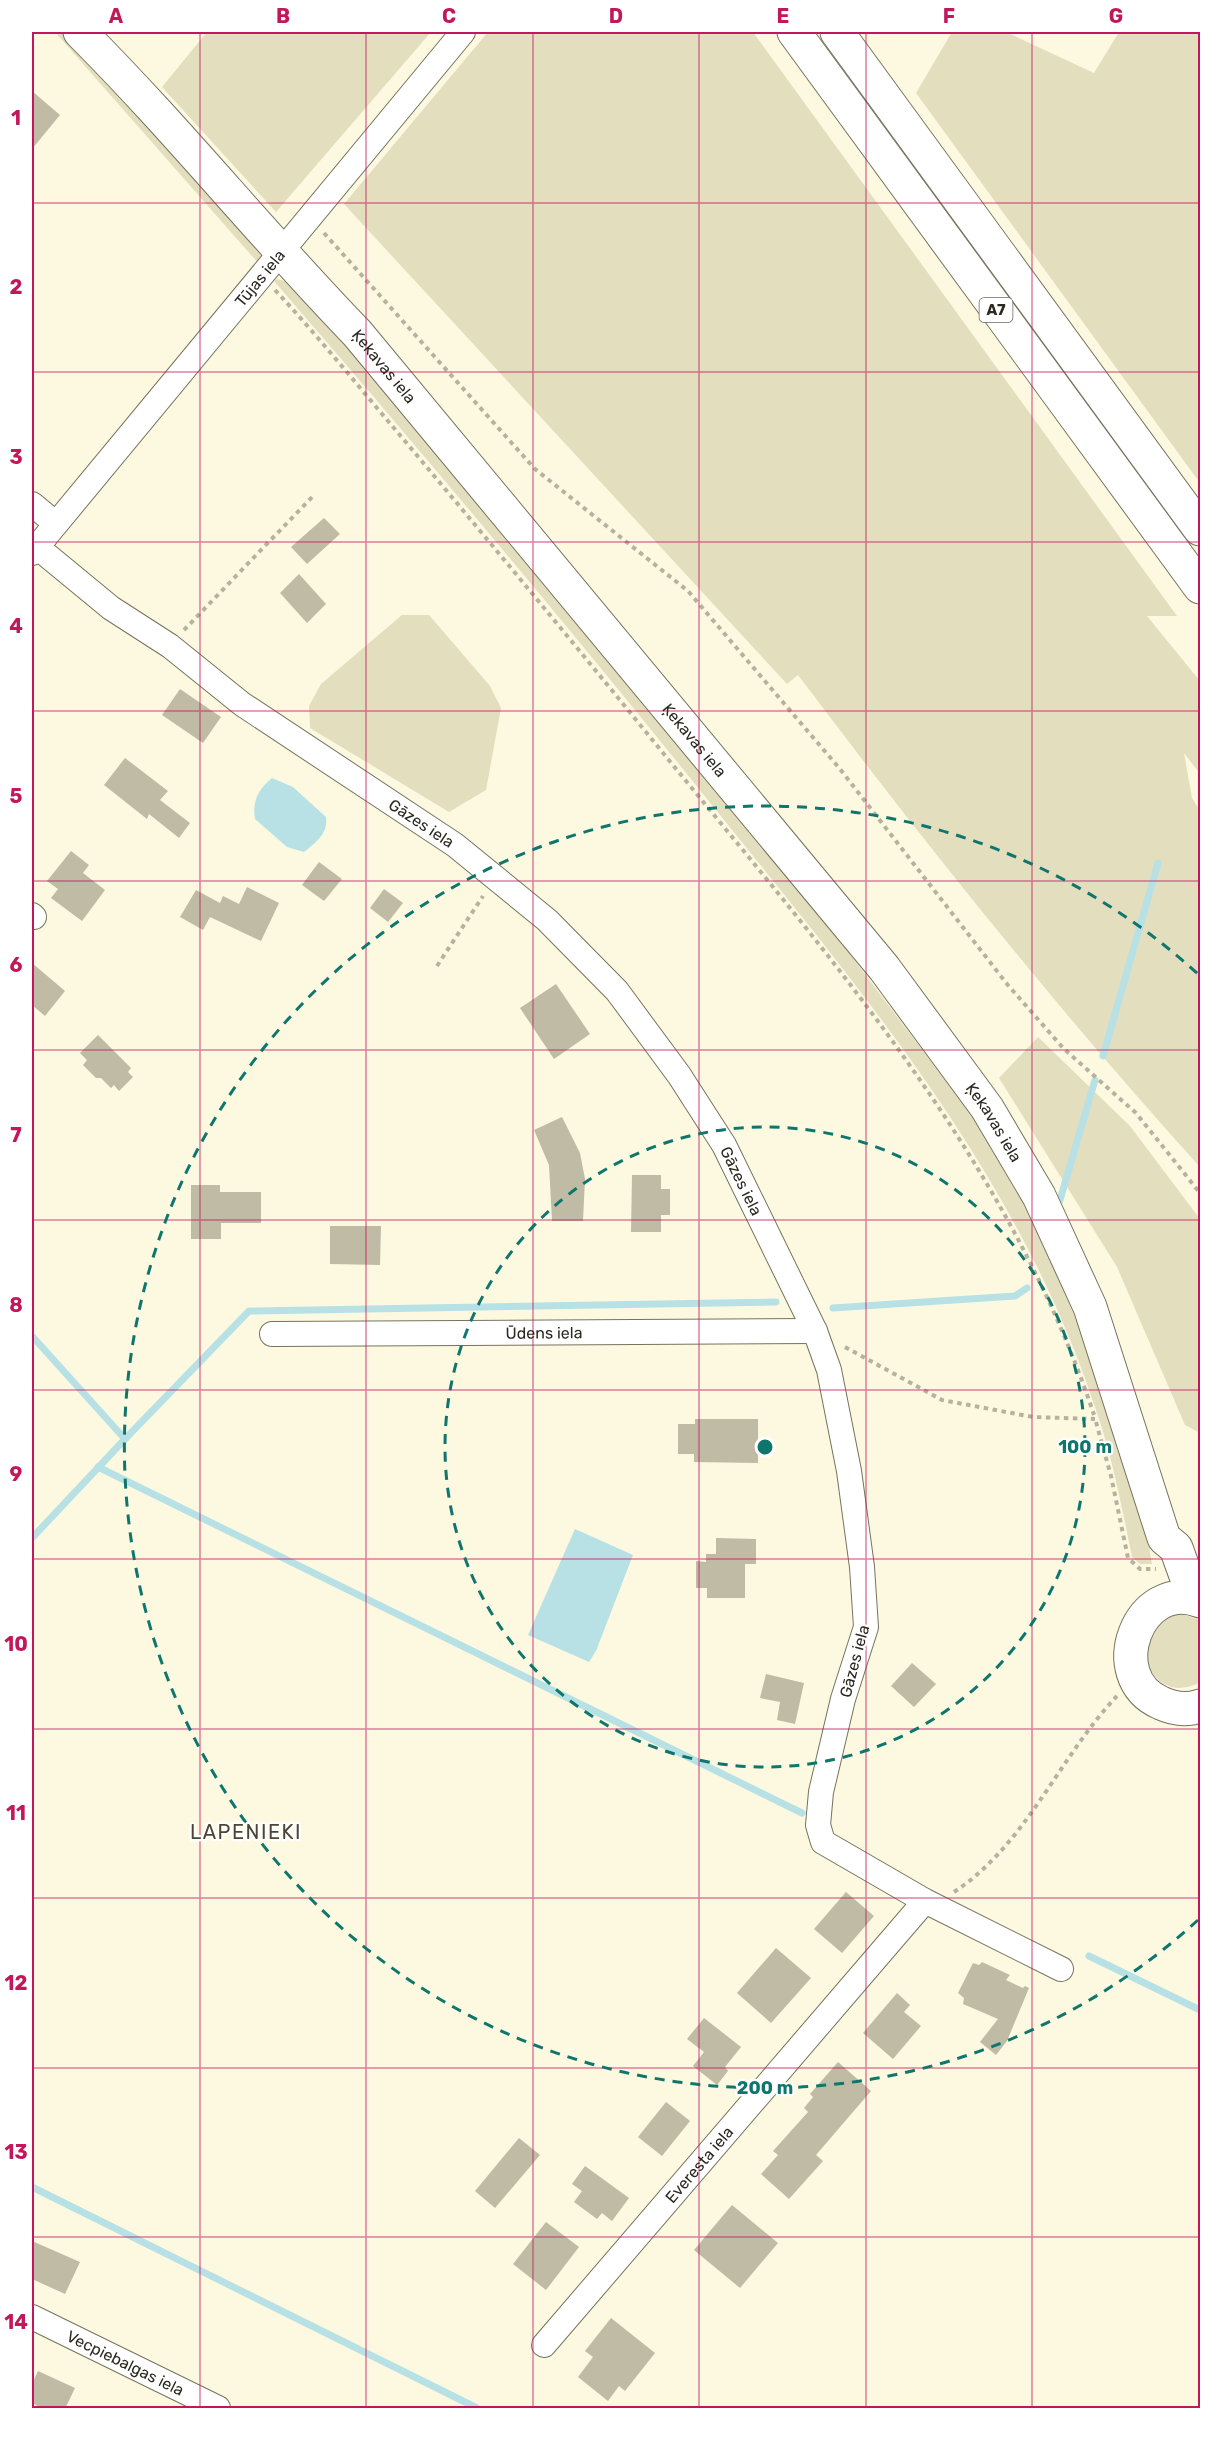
<svg xmlns="http://www.w3.org/2000/svg" width="1232" height="2440" font-family="Rubik,sans-serif">
<style>
.green{fill:#e3debe}
.water{fill:#b7e1e5}
.lines{fill:none;stroke-linecap:round;stroke-linejoin:round}
.stream{stroke:#b7e1e5;stroke-width:7}
.building{fill:#bfbba4}
.minor-casing{stroke:#76735d;stroke-width:26}
.secondary-casing{stroke:#76735d;stroke-width:35}
.motorway-casing{stroke:#76735d;stroke-width:35}
.path{stroke:#b6b29f;stroke-width:4;stroke-dasharray:4.5 4.5;stroke-linecap:butt}
.minor{stroke:#fff;stroke-width:24}
.secondary{stroke:#fff;stroke-width:33}
.motorway{stroke:#fff;stroke-width:33}
.grid{fill:none;stroke:#c2185b;stroke-width:1.5;stroke-opacity:0.55}
.ring{fill:none;stroke:#0f766e;stroke-width:3;stroke-dasharray:10 8}
.labels{text-anchor:middle;stroke-width:4.5;stroke-linejoin:round;paint-order:stroke}
.shield{fill:#fff;stroke:#6b6963;stroke-width:1.5}
.shield-label{font-size:15px;font-weight:bold;fill:#2b2920}
.street-label{font-size:16px;fill:#2b2920;stroke:#fff}
.quarter-label{font-size:20px;letter-spacing:1.5px;fill:#4a4633;stroke:#fff}
.centre{fill:#0f766e;stroke:#fff;stroke-width:3}
.ring-label{font-size:18px;text-anchor:middle;font-weight:bold;fill:#0f766e;stroke:#fff;stroke-width:4.5;stroke-linejoin:round;paint-order:stroke}
.neatline{fill:none;stroke:#c2185b;stroke-width:2}
.grid-label{font-size:20px;text-anchor:middle;font-weight:bold;fill:#c2185b}
</style>
<rect width="100%" height="100%" fill="#fdf9e1"/>
<g class="green">
<polygon points="55,32 73,32 263,250 259,264"/>
<polygon points="207,32 431,32 276,212 162,87"/>
<path d="M488 32H753L1177 616H1147L1200 681V774L1184 753 1192 798 1200 811V1167C1058 1010 926 845 798 675L787 684 344 204Z"/>
<polygon points="952,32 1006,32 1094,73 1119,32 1200,32 1200,483 916,93"/>
<path d="M277 279 296 284 793 884 855 961 984 1132 1015 1184 1080 1313 1141 1500 1152 1564H1140L1132 1557C1122 1508 1113 1460 1097 1413 1018 1169 853 981 695 784 558 614 417 446 274 281Z"/>
<polygon points="402,615 429,615 490,686 501,708 486,790 449,812 310,728 309,706 321,684"/>
<polygon points="1038,1037 1130,1126 1200,1219 1200,1433 1185,1425 1117,1267 999,1078"/>
<path d="M1182 1614 1200 1620V1682C1148 1711 1118 1624 1182 1614Z"/>
</g>
<g class="water">
<path d="M272 778 293 787 326 817C328 834 316 842 304 852L287 847 255 819C252 802 258 789 272 778Z"/>
<polygon points="575,1529 633,1555 596,1651 589,1662 528,1635"/>
</g>
<g class="lines">
<g class="stream">
<polyline points="1103,1056 1158,863"/>
<polyline points="1060,1200 1095,1080"/>
<polyline points="833,1308 1015,1296 1027,1288"/>
<polyline points="32,1336 125,1439 32,1538"/>
<polyline points="125,1439 249,1311 776,1302"/>
<polyline points="98,1467 802,1813"/>
<polyline points="1089,1956 1200,2010"/>
<polyline points="32,2187 477,2408"/>
</g>
</g>
<g class="building">
<polygon points="32,91 60,115 32,149"/>
<polygon points="324,518 340,534 307,564 291,547"/>
<polygon points="299,574 326,604 307,623 280,593"/>
<polygon points="180,689 221,717 203,743 162,715"/>
<polygon points="125,758 168,791 160,800 190,823 179,838 149,814 147,819 104,785"/>
<polygon points="71,851 89,865 83,873 105,890 82,921 51,898 58,889 47,881"/>
<polygon points="319,862 342,879 324,901 302,885"/>
<polygon points="247,887 279,903 261,941 210,917 203,930 180,917 196,890 220,903 223,896 239,904"/>
<polygon points="384,889 403,903 388,922 370,908"/>
<polygon points="32,963 65,991 45,1016 32,1005"/>
<polygon points="556,984 590,1034 554,1059 520,1008"/>
<polygon points="98,1035 131,1068 128,1072 133,1077 119,1091 114,1085 111,1088 101,1078 96,1078 83,1065 87,1060 80,1053"/>
<polygon points="562,1117 580,1153 585,1179 583,1221 552,1221 549,1165 534,1130"/>
<polygon points="632,1175 661,1175 661,1189 670,1189 670,1215 661,1215 661,1232 631,1232"/>
<polygon points="191,1185 220,1185 220,1192 261,1192 261,1223 221,1223 221,1239 191,1239"/>
<polygon points="330,1226 381,1226 380,1265 330,1264"/>
<polygon points="695,1419 758,1419 758,1463 694,1462 694,1454 678,1454 678,1424 695,1424"/>
<polygon points="716,1538 756,1539 756,1564 745,1564 745,1598 707,1598 707,1588 696,1588 696,1561 706,1562 706,1554 716,1554"/>
<polygon points="912,1663 936,1684 914,1707 891,1686"/>
<polygon points="766,1674 804,1683 795,1724 777,1720 780,1702 760,1698"/>
<polygon points="846,1892 874,1916 842,1953 814,1929"/>
<polygon points="776,1948 811,1978 771,2023 737,1993"/>
<polygon points="982,1962 1010,1975 1006,1980 1023,1988 1025,1986 1029,1988 1007,2041 996,2055 980,2042 998,2019 963,2004 964,1998 958,1993 973,1963 979,1965"/>
<polygon points="897,1993 910,2005 904,2012 921,2026 893,2059 863,2033"/>
<polygon points="704,2018 741,2047 725,2067 728,2071 717,2085 693,2066 704,2052 687,2039"/>
<polygon points="838,2062 871,2091 816,2155 823,2161 789,2199 761,2174 778,2155 773,2151 808,2112 804,2108 813,2097 810,2094"/>
<polygon points="666,2102 690,2121 662,2156 638,2137"/>
<polygon points="519,2138 540,2155 495,2208 475,2191"/>
<polygon points="585,2166 629,2198 612,2221 602,2213 597,2219 574,2202 582,2191 572,2184"/>
<polygon points="732,2205 778,2243 740,2288 694,2250"/>
<polygon points="546,2222 579,2247 546,2290 513,2264"/>
<polygon points="32,2241 80,2262 65,2294 32,2279"/>
<polygon points="611,2318 655,2353 625,2391 619,2386 608,2401 578,2377 593,2357 585,2351"/>
<polygon points="38,2371 75,2388 65,2409 43,2409 32,2403 32,2384"/>
</g>
<g class="lines">
<defs>
<g id="minor">
<polyline points="32,504 55,523"/>
<path id="s1" d="M37 547 111 608 170 646 242 704 455 845 547 920 617 991 679 1075 724 1145 815 1331 829 1370 849 1471 862 1567 866 1627 843 1699 821 1792 818 1825 823 1842 925 1901 1061 1969"/>
<path id="s2" d="M32 553 463 32"/>
<polyline points="32,915 34,917"/>
<path id="s3" d="M272 1334 815 1331"/>
<path id="s4" d="M32 2317 218 2408"/>
<path id="s5" d="M544 2345 925 1901"/>
</g>
<g id="secondary">
<path id="s6" d="M80 32C176 128 262 235 357 333L884 968 987 1108 1039 1196 1090 1307 1164 1538 1176 1548 1194 1598"/>
<path d="M1200 1601C1139 1577 1101 1677 1161 1703 1174 1709 1186 1711 1200 1706"/>
</g>
<g id="motorway">
<polyline points="794,32 1200,587"/>
<polyline points="837,32 1200,529"/>
</g>
</defs>
<use href="#minor" class="minor-casing"/>
<use href="#secondary" class="secondary-casing"/>
<use href="#motorway" class="motorway-casing"/>
<g class="path">
<polyline points="324,233 535,469 688,591 840,769 1007,984 1064,1049 1136,1113 1200,1193"/>
<path d="M275 290C318 336 358 386 399 434 483 534 567 635 650 737 821 947 1007 1153 1094 1415"/>
<polyline points="184,630 315,494"/>
<polyline points="437,966 483,896"/>
<polyline points="845,1347 942,1400 1033,1417 1095,1419"/>
<polyline points="1096,1422 1111,1476 1128,1558 1140,1569 1156,1569"/>
<path d="M954 1892C1026 1845 1059 1757 1117 1696"/>
</g>
<use href="#minor" class="minor"/>
<use href="#secondary" class="secondary"/>
<use href="#motorway" class="motorway"/>
</g>
<path class="grid" d="M200 32V2408M366 32V2408M533 32V2408M699 32V2408M866 32V2408M1032 32V2408M32 203H1200M32 372H1200M32 542H1200M32 711H1200M32 881H1200M32 1050H1200M32 1220H1200M32 1390H1200M32 1559H1200M32 1729H1200M32 1898H1200M32 2068H1200M32 2237H1200"/>
<g class="ring">
<circle cx="765" cy="1447" r="320"/>
<path d="M1198 1920A641 641 0 1 1 1198 974"/>
</g>
<g class="labels">
<rect class="shield" x="979.5" y="298" width="33" height="24" rx="4.5"/>
<g class="shield-label">
<text x="996" y="315">A7</text>
</g>
<g class="street-label">
<text dy="6" stroke="none"><textPath href="#s2" startOffset="357">Tūjas iela</textPath></text>
<text dy="6" stroke="none"><textPath href="#s6" startOffset="452">Ķekavas iela</textPath></text>
<text dy="6" stroke="none"><textPath href="#s6" startOffset="938">Ķekavas iela</textPath></text>
<text dy="6" stroke="none"><textPath href="#s1" startOffset="474">Gāzes iela</textPath></text>
<text dy="6" stroke="none"><textPath href="#s6" startOffset="1424">Ķekavas iela</textPath></text>
<text dy="6" stroke="none"><textPath href="#s1" startOffset="960">Gāzes iela</textPath></text>
<text dy="6" stroke="none"><textPath href="#s3" startOffset="272">Ūdens iela</textPath></text>
<text transform="translate(854 1661) rotate(-75)" y="6">Gāzes iela</text>
<text dy="6" stroke="none"><textPath href="#s5" startOffset="238">Everesta iela</textPath></text>
<text dy="6" stroke="none"><textPath href="#s4" startOffset="104">Vecpiebalgas iela</textPath></text>
</g>
<g class="quarter-label">
<text x="246" y="1839">LAPENIEKI</text>
</g>
</g>
<circle cx="765" cy="1447" r="9" class="centre"/>
<g class="ring-label">
<text x="1085" y="1453">100 m</text>
<text x="765" y="2094">200 m</text>
</g>
<rect width="1232" height="2440" fill="none" stroke="#ffffff" stroke-width="66"/>
<rect x="33" y="33" width="1166" height="2374" class="neatline"/>
<g class="grid-label">
<text x="116" y="23">A</text>
<text x="283" y="23">B</text>
<text x="449" y="23">C</text>
<text x="616" y="23">D</text>
<text x="783" y="23">E</text>
<text x="949" y="23">F</text>
<text x="1116" y="23">G</text>
<text x="16" y="125">1</text>
<text x="16" y="294">2</text>
<text x="16" y="464">3</text>
<text x="16" y="633">4</text>
<text x="16" y="803">5</text>
<text x="16" y="972">6</text>
<text x="16" y="1142">7</text>
<text x="16" y="1312">8</text>
<text x="16" y="1481">9</text>
<text x="16" y="1651">10</text>
<text x="16" y="1820">11</text>
<text x="16" y="1990">12</text>
<text x="16" y="2159">13</text>
<text x="16" y="2329">14</text>
</g>
</svg>
